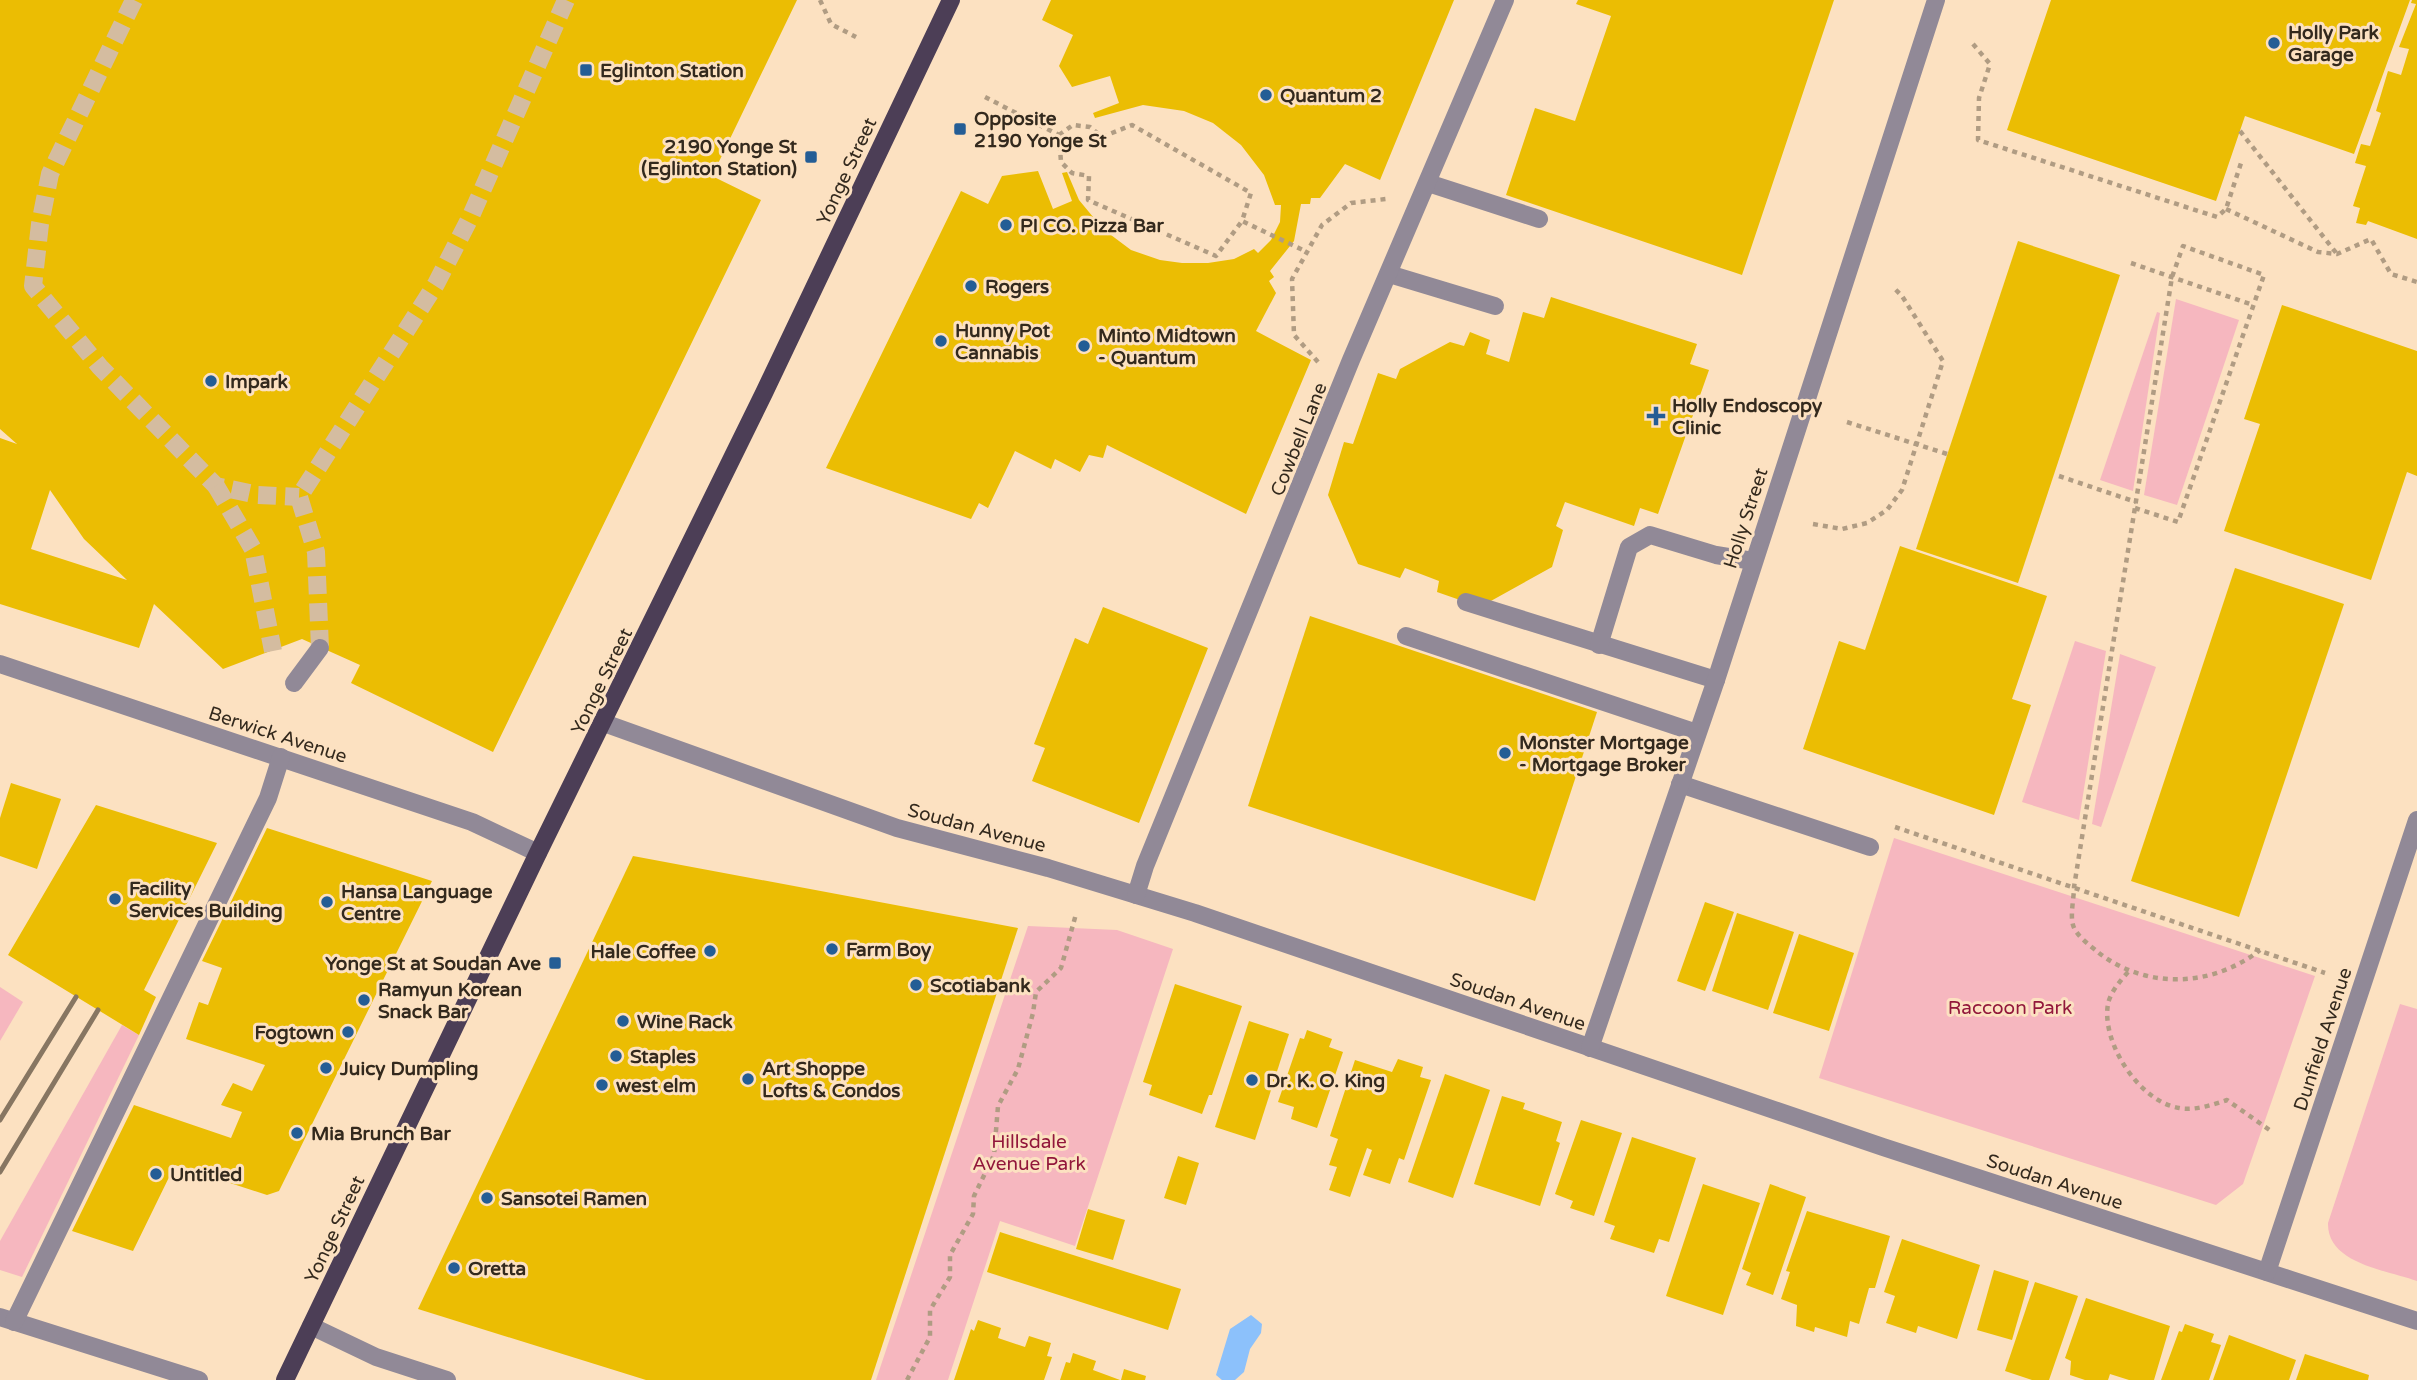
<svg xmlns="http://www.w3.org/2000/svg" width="2417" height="1380" font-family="'Varela Round',sans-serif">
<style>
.green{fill:#f6b7bf}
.water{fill:#8cc1fb}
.building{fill:#ebbd03;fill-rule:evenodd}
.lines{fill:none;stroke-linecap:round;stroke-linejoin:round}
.minor-tunnel{stroke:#d4bca0;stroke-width:18;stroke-dasharray:18 9;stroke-linecap:butt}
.path{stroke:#b09c83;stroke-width:4.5;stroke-dasharray:5 5;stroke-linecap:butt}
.minor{stroke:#918997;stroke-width:18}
.major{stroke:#4c3e56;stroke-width:18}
.rail{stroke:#877662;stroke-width:5}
.poi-dot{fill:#245d95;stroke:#fce1c1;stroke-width:2.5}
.labels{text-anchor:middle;stroke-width:6;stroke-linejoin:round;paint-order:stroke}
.poi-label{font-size:19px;font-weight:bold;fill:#33291d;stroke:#fce1c1;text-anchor:start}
.street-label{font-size:19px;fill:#33291d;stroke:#fce1c1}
.park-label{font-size:19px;fill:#92173b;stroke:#fce1c1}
</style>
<rect width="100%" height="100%" fill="#fce1c1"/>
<g class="green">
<polygon points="2176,299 2239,320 2177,505 2144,495"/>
<polygon points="2157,312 2160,313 2133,491 2100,480"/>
<polygon points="2075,641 2106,651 2079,820 2022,802"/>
<polygon points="2120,654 2156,667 2101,827 2092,824"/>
<polygon points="1894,838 2315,976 2243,1184 2216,1205 1819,1078"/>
<polygon points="1028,926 1117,930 1173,949 1075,1246 1000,1221 948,1380 876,1380"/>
<polygon points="0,987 23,1002 0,1041"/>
<path d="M2400 1004 2417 1009V1281C2387 1270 2327 1264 2328 1223Z"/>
<polygon points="122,1025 139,1035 22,1277 0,1270 0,1241"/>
</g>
<polygon class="water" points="1251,1315 1262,1324 1261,1333 1250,1349 1244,1372 1235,1380 1222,1380 1216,1375 1230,1329"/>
<g class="building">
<path d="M0 0H797L712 176 761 200 493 752 351 683 360 665 302 639 223 669 154 604 139 648 0 604V438L17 444 0 429ZM50 490 84 539 127 580 31 549Z"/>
<polygon points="1051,0 1454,0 1380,180 1345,164 1320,198 1311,198 1310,204 1301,204 1294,241 1270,271 1274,277 1269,281 1276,293 1256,331 1311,360 1246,514 1107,445 1103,458 1089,455 1080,472 1055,459 1051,469 1015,451 988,508 979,503 971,519 826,468 961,191 988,204 1002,176 1038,171 1053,209 1072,201 1062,173 1067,172 1079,200 1103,229 1131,250 1160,260 1182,263 1208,263 1234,259 1254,249 1258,253 1271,240 1280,222 1281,205 1275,205 1264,175 1241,145 1213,123 1184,111 1143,105 1095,118 1093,113 1119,103 1110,76 1072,87 1059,66 1073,35 1042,20"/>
<polygon points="1578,0 1834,0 1742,275 1506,195 1535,108 1575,121 1611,16 1576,4"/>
<polygon points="2051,0 2410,0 2354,154 2245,116 2216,201 2007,130"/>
<polygon points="2412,0 2417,0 2417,239 2368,221 2366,225 2356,223 2360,208 2353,206 2366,166 2355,163 2361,144 2370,146 2381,113 2376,111 2388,71 2401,75 2409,49 2399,47 2416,4 2411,3"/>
<polygon points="2018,241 2120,275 2018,583 1916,549"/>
<polygon points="1551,297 1697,344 1690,364 1709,370 1658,514 1640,508 1634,526 1565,502 1556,526 1563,530 1552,567 1480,607 1437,592 1439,581 1405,568 1400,578 1358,564 1328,495 1344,442 1353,444 1378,373 1396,379 1400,369 1450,342 1464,346 1470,332 1490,340 1486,354 1509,362 1523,312 1544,318"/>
<polygon points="2282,305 2417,351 2417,476 2407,472 2371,580 2224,531 2260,424 2244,419"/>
<polygon points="1900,546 2047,596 2012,699 2031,705 1994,815 1803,749 1839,641 1865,650"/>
<polygon points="2235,568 2344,604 2239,917 2131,881"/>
<polygon points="1103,607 1208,648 1139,823 1032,781 1045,748 1034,744 1075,638 1088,644"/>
<polygon points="1310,616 1597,712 1535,901 1248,806"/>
<polygon points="11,783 61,799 37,869 0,856 0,818"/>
<polygon points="96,805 217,843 144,990 156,997 139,1035 8,955"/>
<polygon points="267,828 432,881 279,1191 267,1195 175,1165 133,1251 72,1231 134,1105 231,1138 242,1112 221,1105 233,1083 252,1091 265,1065 186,1039 199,1002 208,1005 222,968 202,961"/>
<polygon points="633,856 1018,928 871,1380 646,1380 418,1309"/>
<polygon points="1705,902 1734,912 1705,991 1677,981"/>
<polygon points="1737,913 1794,932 1768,1010 1712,991"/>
<polygon points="1799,934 1854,953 1829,1031 1773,1013"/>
<polygon points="1175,984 1242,1006 1212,1095 1209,1095 1202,1114 1149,1095 1152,1085 1143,1082"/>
<polygon points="1249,1021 1289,1034 1255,1140 1215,1127"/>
<polygon points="1307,1030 1332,1039 1329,1047 1343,1052 1317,1128 1291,1119 1294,1107 1278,1102 1300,1038 1304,1039"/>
<polygon points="1398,1059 1423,1067 1420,1077 1431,1080 1404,1160 1399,1158 1390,1184 1363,1175 1372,1150 1367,1148 1350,1197 1329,1190 1337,1167 1329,1165 1338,1139 1330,1136 1355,1060 1392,1072"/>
<polygon points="1445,1074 1490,1090 1453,1198 1408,1182"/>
<polygon points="1502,1096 1525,1103 1523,1109 1562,1122 1556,1141 1560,1143 1540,1206 1474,1184"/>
<polygon points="1581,1120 1622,1133 1594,1216 1570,1208 1573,1201 1555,1194"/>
<polygon points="1632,1137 1696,1158 1669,1242 1659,1239 1654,1253 1610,1239 1615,1226 1604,1222"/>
<polygon points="1178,1156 1199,1163 1186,1205 1164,1198"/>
<polygon points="1703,1184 1760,1203 1723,1315 1666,1296"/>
<polygon points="1770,1184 1806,1197 1773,1295 1746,1285 1751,1273 1742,1269"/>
<polygon points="1088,1209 1125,1220 1113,1260 1076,1249"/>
<polygon points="1807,1211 1890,1236 1875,1288 1869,1288 1859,1324 1850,1321 1847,1337 1815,1327 1814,1332 1796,1326 1797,1305 1781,1299 1790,1272 1786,1271"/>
<polygon points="1000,1232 1181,1289 1168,1330 987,1272"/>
<polygon points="1902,1239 1980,1265 1957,1339 1918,1326 1916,1333 1886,1323 1895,1296 1884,1292"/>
<polygon points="1994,1270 2029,1281 2012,1340 1977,1330"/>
<polygon points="2035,1282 2078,1296 2049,1380 2032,1380 2005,1371"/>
<polygon points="2086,1298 2170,1326 2154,1380 2129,1380 2110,1374 2108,1380 2085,1380 2070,1375 2071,1361 2065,1358"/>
<polygon points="978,1320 1001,1328 998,1338 1025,1347 1029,1336 1051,1343 1047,1356 1052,1357 1044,1380 954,1380 971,1329 974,1331"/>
<polygon points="2185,1324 2214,1334 2211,1342 2221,1345 2209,1380 2161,1380 2179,1331 2182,1332"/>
<polygon points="2229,1335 2296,1360 2289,1380 2213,1380"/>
<polygon points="1073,1353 1096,1361 1093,1370 1120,1380 1060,1380 1066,1362 1070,1363"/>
<polygon points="2305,1354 2369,1375 2368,1380 2296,1380"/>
<polygon points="1124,1369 1146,1376 1145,1380 1121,1380"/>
</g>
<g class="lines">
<g class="minor-tunnel">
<polyline points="134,0 50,174 40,224 33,286 100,367 216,486 258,495 299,497"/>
<polyline points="216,486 253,549 273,651"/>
<polyline points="320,648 316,552 299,497 436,284 470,218 566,0"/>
</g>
<g class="path">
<polyline points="820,0 831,24 856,37"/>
<polyline points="1973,44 1990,64 1979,98 1978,140 2217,217 2226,209 2242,160"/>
<polyline points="985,97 1059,135"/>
<polyline points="2240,131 2337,254"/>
<polyline points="1059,135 1073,125 1090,127 1102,137 1132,125 1251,193 1242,221 1305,251"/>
<polyline points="1059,135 1061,162 1072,173 1089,176 1088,200 1216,256 1242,221"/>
<polyline points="2226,209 2318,252 2337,254 2371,239 2391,274 2417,282"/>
<polyline points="2131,263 2253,305"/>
<polyline points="1318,362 1294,335 1292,279 1322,225 1351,203 1386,199"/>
<polyline points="1847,422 1947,454"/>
<polyline points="2059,476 2136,502"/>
<path d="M2135 508 2178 522 2264 275 2183 246 2172 277 2074 887C2074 898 2070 915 2073 925 2076 936 2091 946 2099 953 2147 990 2213 987 2260 950"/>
<polyline points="1813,524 1842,529 1867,523 1887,510 1902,490 1943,361 1902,296 1893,287"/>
<polyline points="1895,827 2325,973"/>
<path d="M2128 972C2120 981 2110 993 2108 1004 2101 1043 2140 1102 2179 1108 2194 1111 2212 1105 2227 1100L2271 1131"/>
<polyline points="907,1380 930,1337 930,1310 950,1277 950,1255 973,1214 974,1196 994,1155 998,1106 1018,1069 1033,1013 1036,992 1061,968 1076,914"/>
</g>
<g class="minor">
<polyline points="1428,183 1539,219"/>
<polyline points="1389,274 1495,306"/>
<polyline points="1466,602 1716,680"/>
<polyline points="1406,636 1697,733"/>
<polyline points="1599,645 1629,547 1650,535 1716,555 1753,561"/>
<polyline points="0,664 472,822 538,853"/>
<polyline points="294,683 320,648"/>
<polyline points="604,723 897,828 1048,868 1195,913 1883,1147 2417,1321"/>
<polyline points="1680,784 1870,847"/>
<polyline points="1136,895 1145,866 1351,360 1505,0"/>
<polyline points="1590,1048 1716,680 1936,0"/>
<polyline points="2267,1272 2417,820"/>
<polyline points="0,1317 199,1380"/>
<polyline points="14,1322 268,798 281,757"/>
<polyline points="311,1326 376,1357 447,1380"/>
</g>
<polyline class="major" points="285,1380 538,853 764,393 951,0"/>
<g class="rail">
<polyline points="0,1120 76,997"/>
<polyline points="0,1172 98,1010"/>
</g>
</g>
<g class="poi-dot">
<circle cx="2274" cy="43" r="7"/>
<rect x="579" y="63" width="14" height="14" rx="3.5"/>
<circle cx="1266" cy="95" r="7"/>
<rect x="953" y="122" width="14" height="14" rx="3.5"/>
<rect x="804" y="150" width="14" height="14" rx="3.5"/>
<circle cx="1006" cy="225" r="7"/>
<circle cx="971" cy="286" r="7"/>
<circle cx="941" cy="341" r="7"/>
<circle cx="1084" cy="346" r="7"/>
<circle cx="211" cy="381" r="7"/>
<path d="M1652.5 405.5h7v7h7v7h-7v7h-7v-7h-7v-7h7z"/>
<circle cx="1505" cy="753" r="7"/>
<circle cx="115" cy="899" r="7"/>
<circle cx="327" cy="902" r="7"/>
<circle cx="832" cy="949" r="7"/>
<circle cx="710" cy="951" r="7"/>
<rect x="548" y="956" width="14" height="14" rx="3.5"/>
<circle cx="916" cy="985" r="7"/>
<circle cx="364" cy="1000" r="7"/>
<circle cx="623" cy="1021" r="7"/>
<circle cx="348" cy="1032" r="7"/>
<circle cx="616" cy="1056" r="7"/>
<circle cx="326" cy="1068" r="7"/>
<circle cx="748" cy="1079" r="7"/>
<circle cx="1252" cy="1080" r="7"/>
<circle cx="602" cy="1085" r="7"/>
<circle cx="297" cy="1133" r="7"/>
<circle cx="156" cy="1174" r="7"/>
<circle cx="487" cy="1198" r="7"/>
<circle cx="454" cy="1268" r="7"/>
</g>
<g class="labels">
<g class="poi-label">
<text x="2288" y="39">Holly Park<tspan x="2288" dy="22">Garage</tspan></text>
<text x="600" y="77">Eglinton Station</text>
<text x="1280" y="102">Quantum 2</text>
<text x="974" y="125">Opposite<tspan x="974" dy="22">2190 Yonge St</tspan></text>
<text x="797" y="153" text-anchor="end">2190 Yonge St<tspan x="797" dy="22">(Eglinton Station)</tspan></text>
<text x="1020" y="232">PI CO. Pizza Bar</text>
<text x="985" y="293">Rogers</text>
<text x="955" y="337">Hunny Pot<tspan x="955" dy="22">Cannabis</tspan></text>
<text x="1098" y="342">Minto Midtown<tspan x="1098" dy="22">- Quantum</tspan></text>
<text x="225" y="388">Impark</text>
<text x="1672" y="412">Holly Endoscopy<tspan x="1672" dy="22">Clinic</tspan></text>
<text x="1519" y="749">Monster Mortgage<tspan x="1519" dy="22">- Mortgage Broker</tspan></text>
<text x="129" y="895">Facility<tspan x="129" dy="22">Services Building</tspan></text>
<text x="341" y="898">Hansa Language<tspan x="341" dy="22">Centre</tspan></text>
<text x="846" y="956">Farm Boy</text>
<text x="696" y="958" text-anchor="end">Hale Coffee</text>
<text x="541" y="970" text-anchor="end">Yonge St at Soudan Ave</text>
<text x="930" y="992">Scotiabank</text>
<text x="378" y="996">Ramyun Korean<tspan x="378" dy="22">Snack Bar</tspan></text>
<text x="637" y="1028">Wine Rack</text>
<text x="334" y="1039" text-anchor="end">Fogtown</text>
<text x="630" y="1063">Staples</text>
<text x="340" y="1075">Juicy Dumpling</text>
<text x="762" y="1075">Art Shoppe<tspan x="762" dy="22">Lofts &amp; Condos</tspan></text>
<text x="1266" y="1087">Dr. K. O. King</text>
<text x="616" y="1092">west elm</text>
<text x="311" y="1140">Mia Brunch Bar</text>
<text x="170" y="1181">Untitled</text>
<text x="501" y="1205">Sansotei Ramen</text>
<text x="468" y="1275">Oretta</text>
</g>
<g class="street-label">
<text transform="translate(846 171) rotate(-65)" y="7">Yonge Street</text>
<text transform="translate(1298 439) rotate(-68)" y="7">Cowbell Lane</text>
<text transform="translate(1745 518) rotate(-72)" y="7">Holly Street</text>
<text transform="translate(601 681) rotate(-64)" y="7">Yonge Street</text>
<text transform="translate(278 734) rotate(18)" y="7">Berwick Avenue</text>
<text transform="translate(977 827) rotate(15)" y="7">Soudan Avenue</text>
<text transform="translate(1518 1001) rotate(19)" y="7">Soudan Avenue</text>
<text transform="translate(2322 1039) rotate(-72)" y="7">Dunfield Avenue</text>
<text transform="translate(2055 1181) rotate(18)" y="7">Soudan Avenue</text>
<text transform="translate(334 1229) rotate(-65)" y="7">Yonge Street</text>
</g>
<g class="park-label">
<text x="2010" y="1014">Raccoon Park</text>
<text x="1029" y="1148">Hillsdale<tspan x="1029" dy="22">Avenue Park</tspan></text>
</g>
</g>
</svg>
